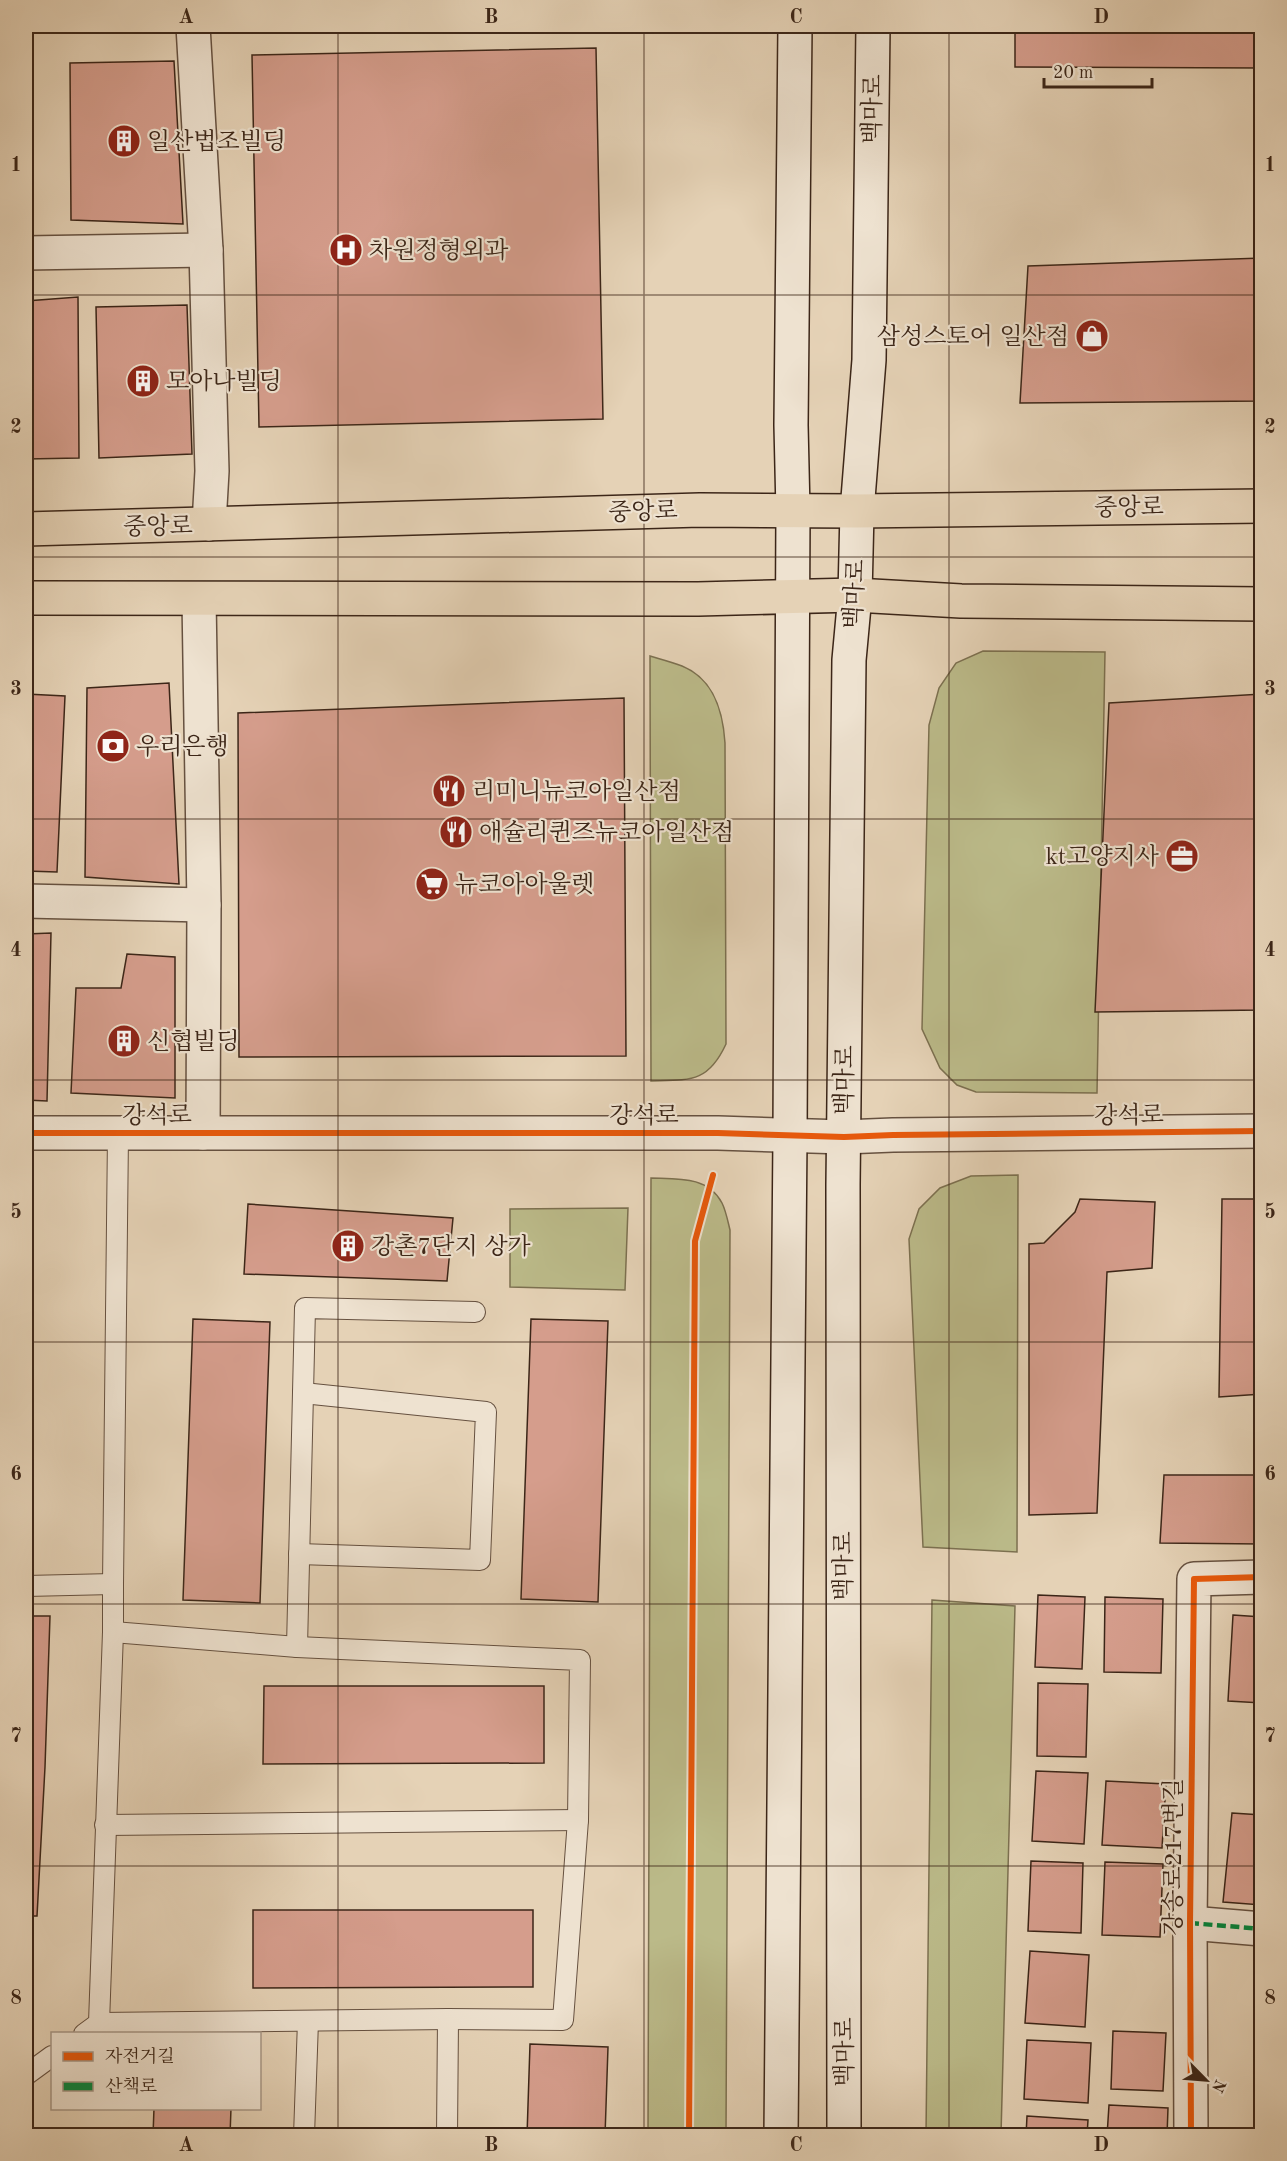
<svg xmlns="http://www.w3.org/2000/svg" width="1287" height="2161" font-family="'Old Standard TT','Noto Serif KR',serif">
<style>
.green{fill:#bbba89;stroke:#7c7050;stroke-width:1.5}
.building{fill:#d59d8c;stroke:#3c2618;stroke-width:1.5}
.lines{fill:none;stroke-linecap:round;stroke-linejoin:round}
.service-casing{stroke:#665140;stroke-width:22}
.minor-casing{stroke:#665140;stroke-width:36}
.secondary-casing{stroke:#3c2618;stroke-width:36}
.primary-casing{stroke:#3c2618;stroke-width:36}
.service{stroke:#eee2d0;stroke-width:20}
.minor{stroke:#eee2d0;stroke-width:33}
.secondary{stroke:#eee2d0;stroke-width:33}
.primary{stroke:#e5d2b6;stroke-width:33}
.quiet{stroke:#00873e;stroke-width:4.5;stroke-dasharray:9 4.5;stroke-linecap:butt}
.cycleway-casing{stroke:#eee2d0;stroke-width:10}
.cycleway{stroke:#e8590c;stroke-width:6}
.grid{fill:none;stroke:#3c2618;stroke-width:1.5;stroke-opacity:0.55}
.labels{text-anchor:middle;stroke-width:4.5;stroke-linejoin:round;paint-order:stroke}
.street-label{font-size:24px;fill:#3c2618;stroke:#eee2d0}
.poi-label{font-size:24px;fill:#3c2618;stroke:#eee2d0;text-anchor:start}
.neatline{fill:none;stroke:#3c2618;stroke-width:2}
.grid-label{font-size:20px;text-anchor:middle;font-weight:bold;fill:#3c2618}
</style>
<rect width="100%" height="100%" fill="#e5d2b6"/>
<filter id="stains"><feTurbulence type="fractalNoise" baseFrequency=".00333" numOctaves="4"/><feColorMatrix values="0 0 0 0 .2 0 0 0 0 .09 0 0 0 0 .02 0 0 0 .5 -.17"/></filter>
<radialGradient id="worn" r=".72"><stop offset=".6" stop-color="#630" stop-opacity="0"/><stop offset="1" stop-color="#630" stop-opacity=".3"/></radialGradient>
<g class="green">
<polygon points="983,651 1105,652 1097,1093 976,1092 957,1085 940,1068 922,1029 929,725 939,688 956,663"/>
<path d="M650 656C660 659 672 662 682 666 714 679 723 711 725 743L726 1044C708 1083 690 1080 651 1081Z"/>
<polygon points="1018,1175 1017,1552 923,1547 909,1239 919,1209 940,1188 971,1176"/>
<path d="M651 1178C678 1179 708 1176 722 1203 726 1211 728 1222 730 1230L726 2135H648Z"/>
<polygon points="628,1208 625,1290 510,1287 510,1209"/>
<polygon points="932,1600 1015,1606 1001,2135 926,2135"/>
</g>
<g class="building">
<polygon points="1015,26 1262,26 1262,68 1015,67"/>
<polygon points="596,48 603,419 259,427 252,55"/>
<polygon points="174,61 183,224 71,220 70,63"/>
<polygon points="1262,258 1262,401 1020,403 1028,266"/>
<polygon points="78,297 79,458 26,459 26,301"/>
<polygon points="187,305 192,454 99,458 96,307"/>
<polygon points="169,683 179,884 85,877 87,688"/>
<polygon points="26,694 65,696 57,872 26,871"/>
<polygon points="1262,694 1262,1010 1095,1012 1109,703"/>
<polygon points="624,698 626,1056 239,1057 238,713"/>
<polygon points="51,933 47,1101 26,1100 26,934"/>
<polygon points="127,954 175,957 175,1098 71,1093 76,988 121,988"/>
<polygon points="1080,1199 1155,1202 1152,1268 1107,1272 1097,1513 1029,1515 1029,1244 1044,1243 1075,1212"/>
<polygon points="1222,1199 1262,1199 1262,1394 1219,1397"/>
<polygon points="248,1204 453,1218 447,1281 244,1274"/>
<polygon points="193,1319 270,1322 260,1603 183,1600"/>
<polygon points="531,1319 608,1321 598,1602 521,1599"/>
<polygon points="1164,1475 1262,1475 1262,1544 1160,1543"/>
<polygon points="1038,1595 1085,1597 1082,1669 1035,1667"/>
<polygon points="1105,1597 1163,1599 1161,1673 1104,1672"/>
<polygon points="1233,1615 1262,1617 1262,1703 1228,1701"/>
<polygon points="26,1616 50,1616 45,1767 37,1916 26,1916"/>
<polygon points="1038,1683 1088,1684 1086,1757 1037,1756"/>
<polygon points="264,1686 544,1686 544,1763 263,1764"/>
<polygon points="1036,1771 1088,1773 1084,1844 1032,1841"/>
<polygon points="1106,1781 1166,1784 1162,1848 1102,1845"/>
<polygon points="1232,1813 1262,1815 1262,1905 1223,1902"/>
<polygon points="1031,1861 1083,1863 1081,1933 1028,1931"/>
<polygon points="1105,1862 1163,1864 1160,1937 1102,1935"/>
<polygon points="253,1910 533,1910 533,1987 253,1988"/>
<polygon points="1030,1951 1089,1955 1085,2027 1025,2023"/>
<polygon points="1113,2031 1166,2033 1163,2091 1111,2089"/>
<polygon points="1027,2040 1091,2043 1088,2103 1024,2099"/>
<polygon points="530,2044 608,2047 605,2136 527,2136"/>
<polygon points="1109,2105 1168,2108 1167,2136 1107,2136"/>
<polygon points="154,2108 231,2108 230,2136 153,2136"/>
<polygon points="1027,2116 1088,2120 1087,2136 1026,2136"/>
</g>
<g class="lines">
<defs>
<g id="service">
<polyline points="299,1554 480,1560 486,1412 303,1393"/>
<polyline points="26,1586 113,1584 118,1134"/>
<polyline points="297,1647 305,1308 475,1312"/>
<polyline points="105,1825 578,1820"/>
<polyline points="99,2023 448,2019 563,2020 578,1820 580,1660 297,1647 113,1632"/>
<polyline points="84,2034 99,2023 113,1632 113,1584"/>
<polyline points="26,2075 52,2056"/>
<polyline points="304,2136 308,2021"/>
<polyline points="447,2136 448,2019"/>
</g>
<g id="minor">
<polyline points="193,26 206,250 212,471 209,524"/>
<polyline points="26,253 206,250"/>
<polyline points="199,599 204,905 203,1133"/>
<polyline points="26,901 204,905"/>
<polyline points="26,1133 718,1133 844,1137 893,1135 1262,1131"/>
<polyline points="1190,1923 1262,1929"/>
<polyline points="1191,2136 1190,1923 1194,1579 1262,1577"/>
</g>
<g id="secondary">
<polyline points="781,2136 790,1137 793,511 791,425 795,26"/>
<polyline points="844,2136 843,1185 849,660 855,595 857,511 869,360 873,26"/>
</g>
<g id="primary">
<polyline points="26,529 700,510 857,511 1262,506"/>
<polyline points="26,598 698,599 855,595 961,601 1262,604"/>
</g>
</defs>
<use href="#service" class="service-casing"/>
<use href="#minor" class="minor-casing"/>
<use href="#secondary" class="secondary-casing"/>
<use href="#primary" class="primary-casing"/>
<use href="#service" class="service"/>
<use href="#minor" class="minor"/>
<use href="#secondary" class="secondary"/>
<use href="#primary" class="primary"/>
<polyline class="quiet" points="1190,1923 1262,1929"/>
<defs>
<g id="cycleway">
<polyline points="26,1133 718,1133 844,1137 893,1135 1262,1131"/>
<polyline points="689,2136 695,1241 713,1175"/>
<polyline points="1191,2136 1190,1923 1194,1579 1262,1577"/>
</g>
</defs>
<use href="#cycleway" class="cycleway-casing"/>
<use href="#cycleway" class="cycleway"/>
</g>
<path class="grid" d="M338 26V2136M644 26V2136M949 26V2136M26 295H1262M26 557H1262M26 819H1262M26 1080H1262M26 1342H1262M26 1604H1262M26 1866H1262"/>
<defs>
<symbol id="building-disc" viewBox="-11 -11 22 22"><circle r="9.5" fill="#8f2418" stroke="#eee2d0"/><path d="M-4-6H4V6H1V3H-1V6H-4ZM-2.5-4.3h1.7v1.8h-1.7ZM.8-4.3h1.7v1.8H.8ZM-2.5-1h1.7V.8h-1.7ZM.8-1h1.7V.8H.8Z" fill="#fff"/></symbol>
<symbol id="hospital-disc" viewBox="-11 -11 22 22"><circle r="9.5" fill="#8f2418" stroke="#eee2d0"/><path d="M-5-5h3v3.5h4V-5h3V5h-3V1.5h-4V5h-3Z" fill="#fff"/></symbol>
<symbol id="shop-disc" viewBox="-11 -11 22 22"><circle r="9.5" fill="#8f2418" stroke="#eee2d0"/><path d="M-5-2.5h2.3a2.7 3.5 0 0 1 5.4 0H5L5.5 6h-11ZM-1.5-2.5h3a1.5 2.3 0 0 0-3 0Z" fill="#fff"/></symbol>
<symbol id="bank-disc" viewBox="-11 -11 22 22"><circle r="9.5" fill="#8f2418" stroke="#eee2d0"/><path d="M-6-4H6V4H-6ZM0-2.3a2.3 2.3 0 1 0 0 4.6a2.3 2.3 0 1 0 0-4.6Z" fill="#fff"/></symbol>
<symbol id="restaurant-disc" viewBox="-11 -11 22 22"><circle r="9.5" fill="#8f2418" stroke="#eee2d0"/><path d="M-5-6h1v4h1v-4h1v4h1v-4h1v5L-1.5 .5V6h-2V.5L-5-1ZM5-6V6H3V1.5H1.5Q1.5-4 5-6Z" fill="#fff"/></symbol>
<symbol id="office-disc" viewBox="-11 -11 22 22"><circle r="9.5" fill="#8f2418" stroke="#eee2d0"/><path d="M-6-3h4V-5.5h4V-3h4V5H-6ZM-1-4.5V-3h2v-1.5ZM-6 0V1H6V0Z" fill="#fff"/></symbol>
<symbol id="supermarket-disc" viewBox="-11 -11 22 22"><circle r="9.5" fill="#8f2418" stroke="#eee2d0"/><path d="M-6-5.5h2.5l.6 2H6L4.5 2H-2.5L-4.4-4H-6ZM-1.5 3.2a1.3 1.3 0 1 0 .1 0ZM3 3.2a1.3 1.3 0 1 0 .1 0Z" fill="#fff"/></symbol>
</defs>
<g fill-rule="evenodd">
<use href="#building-disc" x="105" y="122" width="38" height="38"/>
<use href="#hospital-disc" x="327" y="231" width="38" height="38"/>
<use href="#shop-disc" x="1073" y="317" width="38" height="38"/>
<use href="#building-disc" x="124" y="362" width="38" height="38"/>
<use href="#bank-disc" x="94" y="727" width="38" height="38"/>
<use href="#restaurant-disc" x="430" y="772" width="38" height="38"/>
<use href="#restaurant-disc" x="437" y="813" width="38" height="38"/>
<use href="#office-disc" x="1163" y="837" width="38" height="38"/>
<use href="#supermarket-disc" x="413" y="865" width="38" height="38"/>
<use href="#building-disc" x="105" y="1022" width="38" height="38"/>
<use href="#building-disc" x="329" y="1227" width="38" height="38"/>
</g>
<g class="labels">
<g class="street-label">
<text transform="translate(872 109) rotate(-89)" y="8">백마로</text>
<text transform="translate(1129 507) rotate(-1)" y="8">중앙로</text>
<text transform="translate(643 511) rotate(-2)" y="8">중앙로</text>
<text transform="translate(158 526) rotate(-1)" y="8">중앙로</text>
<text transform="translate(854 594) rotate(-87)" y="8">백마로</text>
<text transform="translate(844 1080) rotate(-89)" y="8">백마로</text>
<text transform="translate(157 1115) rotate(-1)" y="8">강석로</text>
<text x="644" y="1123">강석로</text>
<text transform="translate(1129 1115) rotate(-1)" y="8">강석로</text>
<text transform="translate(843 1566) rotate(-90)" y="8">백마로</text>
<text transform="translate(1173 1857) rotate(-90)" y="8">강송로217번길</text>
<text transform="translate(844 2052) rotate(-90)" y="8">백마로</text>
</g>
<g class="poi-label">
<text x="147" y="149">일산법조빌딩</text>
<text x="369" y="258">차원정형외과</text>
<text x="1069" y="344" text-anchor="end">삼성스토어 일산점</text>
<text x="166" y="389">모아나빌딩</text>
<text x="136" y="754">우리은행</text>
<text x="472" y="799">리미니뉴코아일산점</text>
<text x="479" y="840">애슐리퀸즈뉴코아일산점</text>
<text x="1159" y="864" text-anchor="end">kt고양지사</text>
<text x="455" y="892">뉴코아아울렛</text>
<text x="147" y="1049">신협빌딩</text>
<text x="371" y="1254">강촌7단지 상가</text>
</g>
</g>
<rect width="1287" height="2161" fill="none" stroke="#e5d2b6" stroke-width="66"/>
<rect x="51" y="2032" width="210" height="78" fill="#eee2d0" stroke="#a79786" stroke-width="1.5"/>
<rect x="63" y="2052" width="30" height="9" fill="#e8590c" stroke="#a79786" stroke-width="1.5"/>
<text x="105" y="2062" font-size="18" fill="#3c2618">자전거길</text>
<rect x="63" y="2082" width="30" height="9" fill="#00873e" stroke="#a79786" stroke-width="1.5"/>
<text x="105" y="2092" font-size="18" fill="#3c2618">산책로</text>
<g transform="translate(1206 2080) rotate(115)" stroke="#eee2d0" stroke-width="4.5" paint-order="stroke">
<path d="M0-4.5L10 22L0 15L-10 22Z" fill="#3c2618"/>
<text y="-9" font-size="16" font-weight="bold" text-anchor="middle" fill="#3c2618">N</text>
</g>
<path d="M1044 78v9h108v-9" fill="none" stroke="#3c2618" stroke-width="3"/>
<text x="1053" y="78" font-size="18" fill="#3c2618" stroke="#eee2d0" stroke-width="4.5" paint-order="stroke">20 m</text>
<rect x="33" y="33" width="1221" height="2095" class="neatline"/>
<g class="grid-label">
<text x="186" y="23">A</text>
<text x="491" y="23">B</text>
<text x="796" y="23">C</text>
<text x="1101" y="23">D</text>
<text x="16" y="171">1</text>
<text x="1270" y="171">1</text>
<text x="16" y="433">2</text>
<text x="1270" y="433">2</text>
<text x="16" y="695">3</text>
<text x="1270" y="695">3</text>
<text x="16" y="956">4</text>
<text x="1270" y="956">4</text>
<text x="16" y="1218">5</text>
<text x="1270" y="1218">5</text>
<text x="16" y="1480">6</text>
<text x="1270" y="1480">6</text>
<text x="16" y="1742">7</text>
<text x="1270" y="1742">7</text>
<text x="16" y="2004">8</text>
<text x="1270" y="2004">8</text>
<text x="186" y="2151">A</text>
<text x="491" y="2151">B</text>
<text x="796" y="2151">C</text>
<text x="1101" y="2151">D</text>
</g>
<rect width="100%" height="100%" filter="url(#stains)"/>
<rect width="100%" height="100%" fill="url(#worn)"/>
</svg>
